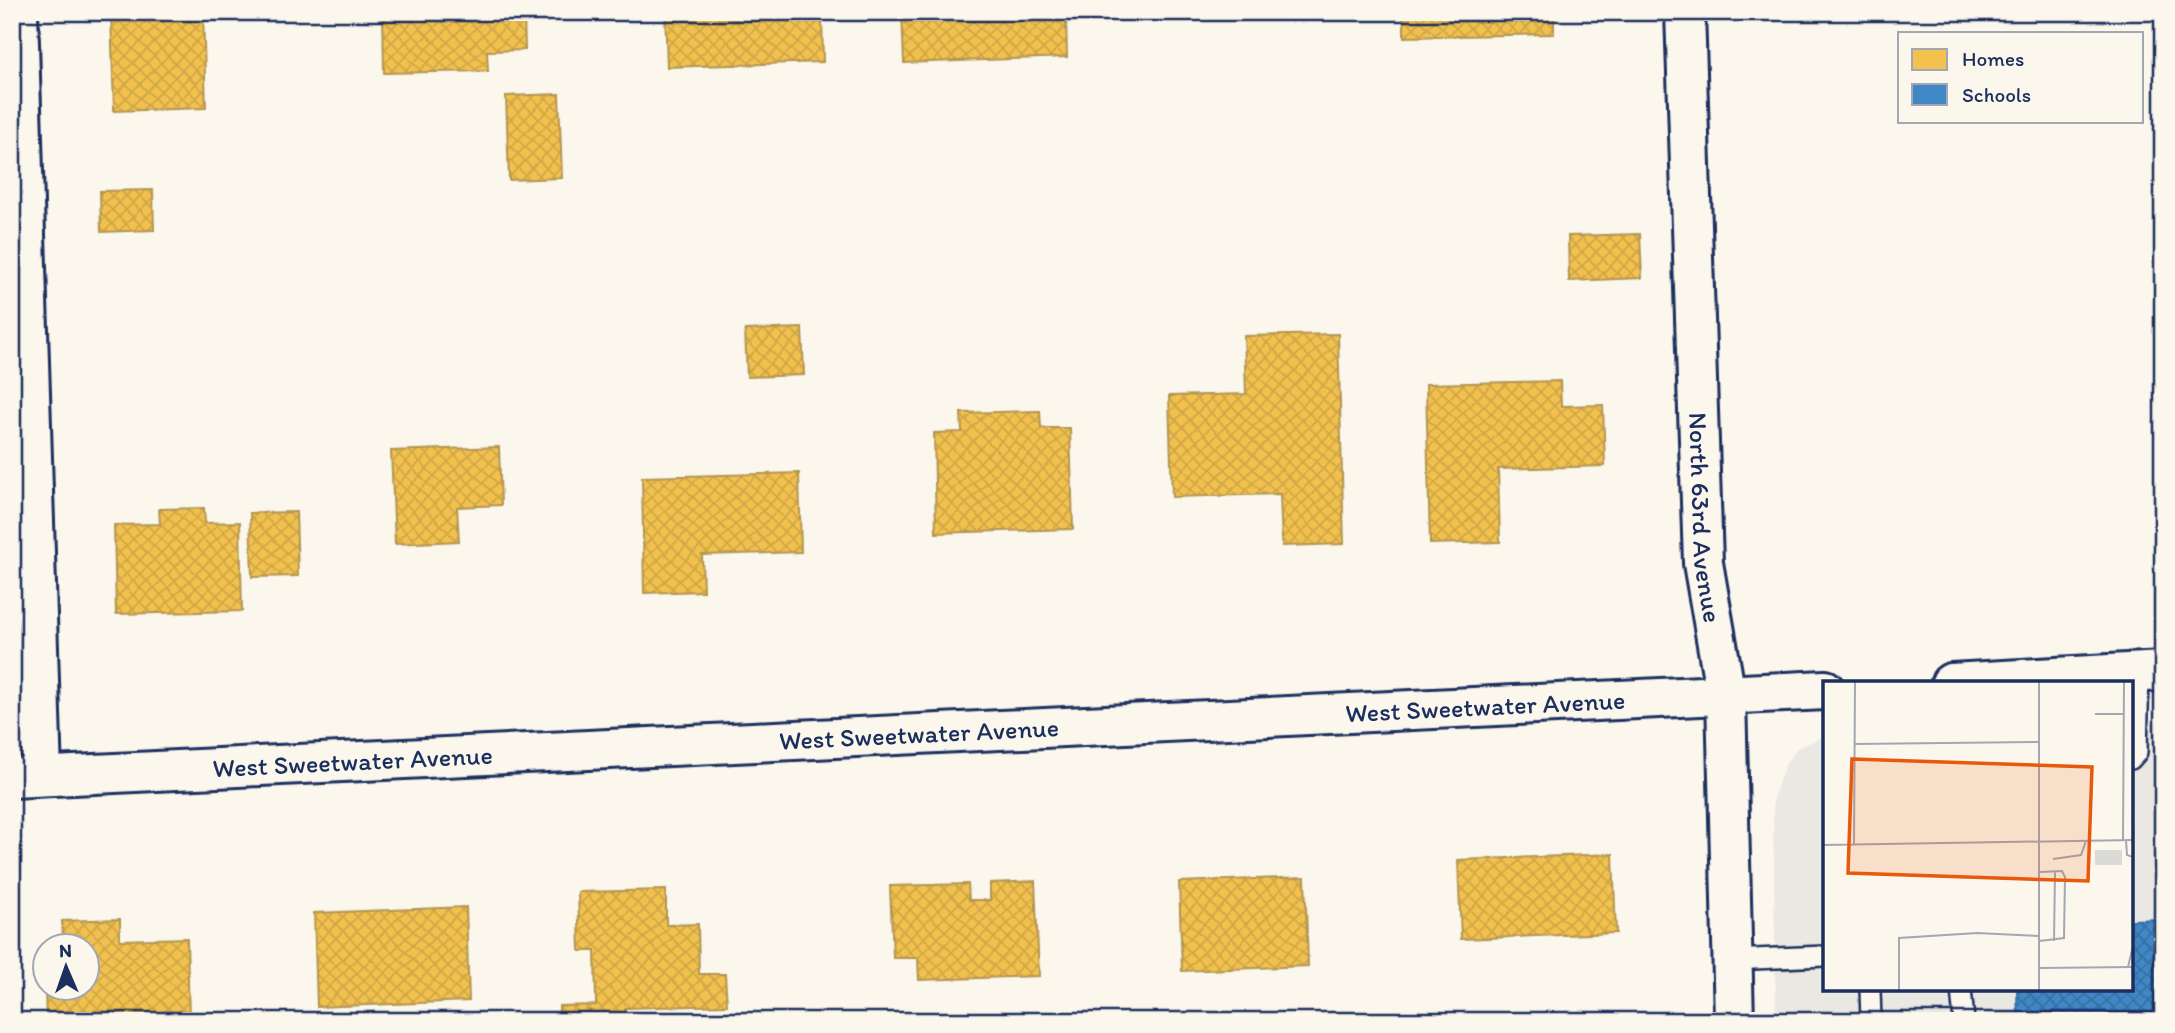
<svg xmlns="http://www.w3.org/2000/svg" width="2175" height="1033" font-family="Itim,sans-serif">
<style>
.built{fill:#eae8e2}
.homes{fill:url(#homes-cross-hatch);stroke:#b29553;stroke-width:2}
.schools{fill:url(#schools-cross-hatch);stroke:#346da6;stroke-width:2}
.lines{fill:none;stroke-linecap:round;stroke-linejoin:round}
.service-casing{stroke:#1b2f5e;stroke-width:24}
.minor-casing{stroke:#1b2f5e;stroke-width:44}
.tertiary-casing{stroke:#1b2f5e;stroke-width:44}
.service{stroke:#fbf7ec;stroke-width:19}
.minor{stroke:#fbf7ec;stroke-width:38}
.tertiary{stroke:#fbf7ec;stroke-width:38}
.labels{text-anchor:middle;stroke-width:7;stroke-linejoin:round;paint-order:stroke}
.street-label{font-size:26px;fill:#1b2f5e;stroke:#fbf7ec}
.inset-road{fill:none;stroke:#a1a7b3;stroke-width:2}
.view{fill:#e8590c;fill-opacity:0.15;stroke:#e8590c;stroke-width:3.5}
.inset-edge{fill:none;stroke:#1b2f5e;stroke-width:3.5}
</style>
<defs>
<pattern id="homes-cross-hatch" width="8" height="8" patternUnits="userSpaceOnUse" patternTransform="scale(1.75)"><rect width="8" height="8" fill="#f2c14e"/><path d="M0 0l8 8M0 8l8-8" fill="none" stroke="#cfa646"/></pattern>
<pattern id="schools-cross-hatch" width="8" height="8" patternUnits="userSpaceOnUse" patternTransform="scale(1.75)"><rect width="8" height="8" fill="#3f88c5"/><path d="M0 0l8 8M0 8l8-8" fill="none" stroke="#3470a3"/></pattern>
</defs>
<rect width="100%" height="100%" fill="#fbf7ec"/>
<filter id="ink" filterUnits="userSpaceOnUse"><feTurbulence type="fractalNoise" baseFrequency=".0143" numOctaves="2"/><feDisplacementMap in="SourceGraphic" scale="14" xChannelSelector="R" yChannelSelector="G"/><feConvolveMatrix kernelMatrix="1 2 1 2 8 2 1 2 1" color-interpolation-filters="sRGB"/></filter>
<g filter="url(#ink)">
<polygon class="built" points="2163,722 2163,1021 1776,1021 1773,798 1786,763 1797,748 1825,736 1825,989 2131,989 2131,723"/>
<g class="homes">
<polygon points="111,12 203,12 206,108 114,111"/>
<polygon points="383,12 524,12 525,50 487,51 488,71 384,73"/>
<polygon points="665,12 822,12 823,62 667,67"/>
<polygon points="902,12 1066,12 1067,57 904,63"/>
<polygon points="1404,12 1554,12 1554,34 1404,37"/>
<polygon points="559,94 562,178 509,180 506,96"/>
<polygon points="153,190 154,230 101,232 100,191"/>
<polygon points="1640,234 1642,278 1569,281 1568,236"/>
<polygon points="802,328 804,375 747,377 745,330"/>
<polygon points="1338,334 1344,544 1282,546 1280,494 1172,497 1169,396 1246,394 1244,336"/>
<polygon points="1560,381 1561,406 1603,405 1605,466 1498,469 1500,542 1430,544 1426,384"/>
<polygon points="1040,411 1041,428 1070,428 1073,529 936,533 934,433 962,432 961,413"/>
<polygon points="499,447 501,505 457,507 459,541 395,544 391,451"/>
<polygon points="799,473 801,552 702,555 703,591 644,593 642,477"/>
<polygon points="204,508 205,523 240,522 242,611 116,614 114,525 160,524 159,509"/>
<polygon points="296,512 298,576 252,577 250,513"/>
<polygon points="1613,854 1616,933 1461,939 1458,860"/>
<polygon points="1305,877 1308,966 1182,971 1179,882"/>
<polygon points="1035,881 1039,976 919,980 918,958 893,958 890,886 968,884 969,900 990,900 990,883"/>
<polygon points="666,890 666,925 698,924 699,974 725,974 727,1005 625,1008 625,1021 559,1021 559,1006 596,1005 595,951 580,951 578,892"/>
<polygon points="466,907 469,1001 317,1007 314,913"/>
<polygon points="120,919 120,940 187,938 189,1019 46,1021 44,962 46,988 88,988 88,946 63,946 62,921"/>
</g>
<polygon class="schools" points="2163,919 2163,1021 2018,1021 2017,989 2131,989 2131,920"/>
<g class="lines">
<defs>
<g id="service">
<polyline points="2131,759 2137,752 2139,672"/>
<polyline points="1732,960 1825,956"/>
<polyline points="1870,989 1871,1021"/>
<polyline points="1961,989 1964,1021"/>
</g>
<polyline id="minor" points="18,12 42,776"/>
<g id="tertiary">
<path id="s1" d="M1685 12 1703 563 1726 696 1734 1021"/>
<polyline points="1951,683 2163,671"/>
<path id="s2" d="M12 778 1825 690"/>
</g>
</defs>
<use href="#service" class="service-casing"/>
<use href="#minor" class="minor-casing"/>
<use href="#tertiary" class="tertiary-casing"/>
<use href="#service" class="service"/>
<use href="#minor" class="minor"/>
<use href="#tertiary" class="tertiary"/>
</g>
</g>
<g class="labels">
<g class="street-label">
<text dy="9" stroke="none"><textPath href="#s1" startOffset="506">North 63rd Avenue</textPath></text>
<text dy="9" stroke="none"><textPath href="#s2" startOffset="1475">West Sweetwater Avenue</textPath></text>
<text dy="9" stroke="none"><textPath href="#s2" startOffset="908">West Sweetwater Avenue</textPath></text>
<text dy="9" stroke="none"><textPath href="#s2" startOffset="341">West Sweetwater Avenue</textPath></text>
</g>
</g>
<g transform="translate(1823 681)">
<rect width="310" height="310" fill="#fbf7ec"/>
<path d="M272 169H299V184H272Z" fill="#dadad7"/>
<path class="inset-road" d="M272 33H301M31 63 215 61M300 159 301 1M303 159 304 174 310 176M0 164 310 159M31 164 32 1M230 178 258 174 263 160M216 260 241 257 242 196 239 190 217 191M231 260 232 190M305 286 310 265M216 287 310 286M76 309V257L154 252 216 255M216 309V1"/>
<path class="view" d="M29 78 269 86 265 200 25 192Z"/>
<rect width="310" height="310" class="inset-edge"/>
</g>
<rect width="2175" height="1033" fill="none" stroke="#fbf7ec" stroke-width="42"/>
<rect x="21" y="21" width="2133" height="991" fill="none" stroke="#1b2f5e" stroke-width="2.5" filter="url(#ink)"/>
<rect x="1898" y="32" width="245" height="91" fill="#fbf7ec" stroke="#a1a7b3" stroke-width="2"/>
<rect x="1912" y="49" width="35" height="21" fill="#f2c14e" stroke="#a1a7b3" stroke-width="2"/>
<text x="1962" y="66" font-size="21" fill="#1b2f5e">Homes</text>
<rect x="1912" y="84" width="35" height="21" fill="#3f88c5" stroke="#a1a7b3" stroke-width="2"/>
<text x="1962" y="102" font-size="21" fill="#1b2f5e">Schools</text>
<g transform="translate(66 967) rotate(358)"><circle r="33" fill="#fbf7ec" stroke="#a1a7b3" stroke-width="2"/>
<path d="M0-5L12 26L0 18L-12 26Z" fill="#1b2f5e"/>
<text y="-10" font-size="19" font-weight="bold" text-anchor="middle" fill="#1b2f5e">N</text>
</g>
</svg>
